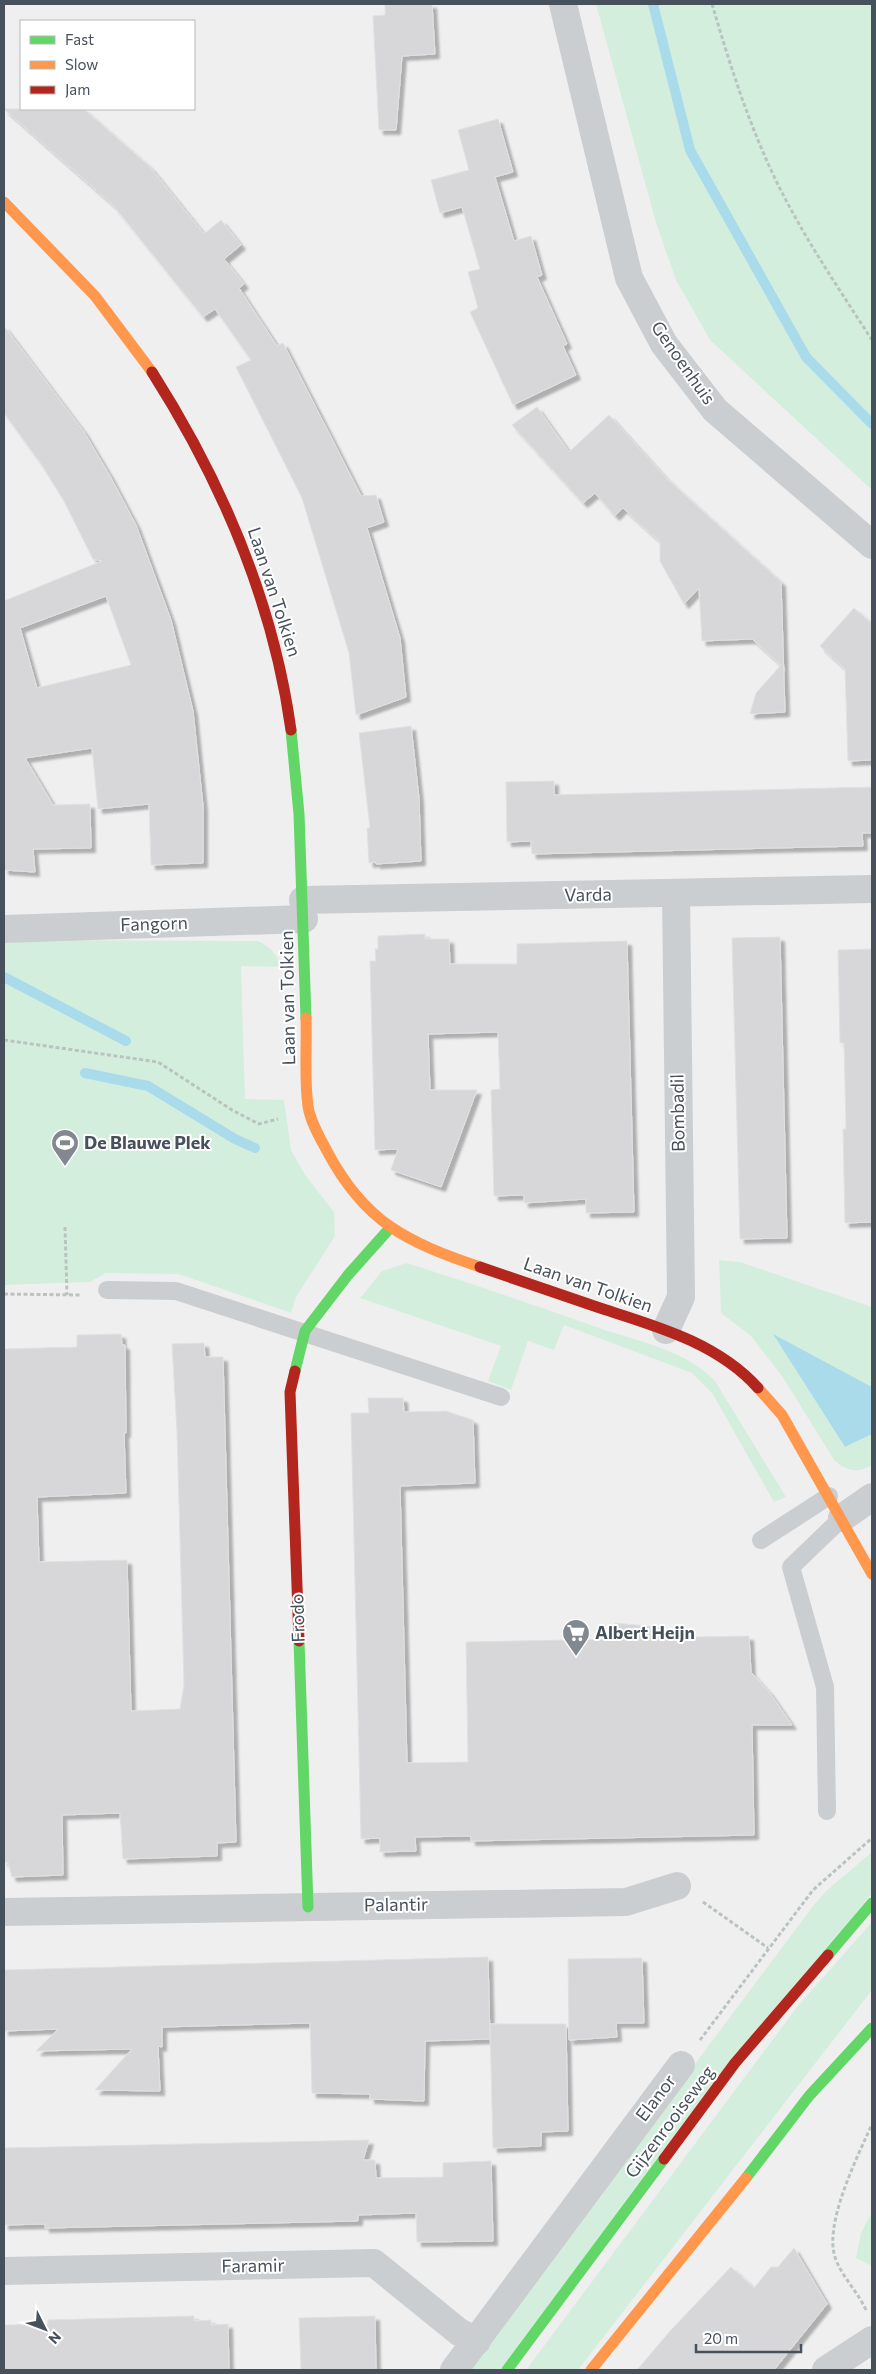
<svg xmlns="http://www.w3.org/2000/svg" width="876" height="2374" font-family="Commissioner,sans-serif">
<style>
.green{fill:#d4eede}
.water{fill:#a9dbeb}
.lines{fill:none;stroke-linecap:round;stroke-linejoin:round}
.stream{stroke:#a9dbeb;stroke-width:10}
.building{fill:#d7d7d9;stroke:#e1e1e2;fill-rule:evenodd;filter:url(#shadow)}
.path{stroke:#b9c4c0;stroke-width:3;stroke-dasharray:4 2.5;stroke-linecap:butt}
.lane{stroke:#cbced0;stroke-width:18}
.street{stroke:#cbced0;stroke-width:28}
.fast{stroke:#63d668;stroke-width:11}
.slow{stroke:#ff974d;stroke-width:11}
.jam{stroke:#b3261e;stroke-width:11}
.labels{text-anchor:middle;stroke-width:4;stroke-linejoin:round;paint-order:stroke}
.street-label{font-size:18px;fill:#47515b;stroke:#fff}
.poi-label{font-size:18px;font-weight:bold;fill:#47515b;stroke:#fff;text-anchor:start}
</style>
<defs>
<filter id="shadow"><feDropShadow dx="4.5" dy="4.5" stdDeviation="1" flood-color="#0004"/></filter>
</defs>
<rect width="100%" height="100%" fill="#f0efef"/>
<g class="green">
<polygon points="596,4 872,4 872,490 710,340 676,280 656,223"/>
<path d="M4 940 258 941C270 947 277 953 281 967L241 966 245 1099 284 1100 291 1150 305 1175 334 1212 335 1236 296 1297 291 1313 179 1274 106 1273 90 1282 4 1285Z"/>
<path d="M719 1260 740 1262 872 1307V1387L774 1335 845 1447 872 1434V1465C857 1474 846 1471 834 1460L784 1379 751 1336 721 1313Z"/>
<path d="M407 1263C472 1284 538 1306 602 1329 641 1342 687 1351 715 1381L786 1497 774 1502 712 1393 692 1373 564 1325 554 1350 528 1341 511 1390 488 1381 501 1346 360 1298 382 1271Z"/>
<polygon points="872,1852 872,1893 500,2370 466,2370 813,1906 826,1891"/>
<polygon points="872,1922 872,1990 578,2370 526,2370 797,2007"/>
<polygon points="872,2212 872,2266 856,2258 861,2233"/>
</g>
<polygon class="water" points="773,1334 872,1387 872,1434 845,1447"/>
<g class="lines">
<g class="stream">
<polyline points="653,4 690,150 806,357 872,424"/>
<polyline points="4,977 126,1041"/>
<polyline points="85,1073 148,1086 235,1139 255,1148"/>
</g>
</g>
<g class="building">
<polygon points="385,4 432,4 435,54 402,56 396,130 379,130 373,16 385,15"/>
<polygon points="4,109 84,109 150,167 204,234 221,220 241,245 224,259 244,284 239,288 277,346 283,343 361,496 376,495 384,522 367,528 400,638 406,697 356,715 349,653 302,498 236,367 251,360 215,309 203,317 113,205"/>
<polygon points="498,119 513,172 495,177 514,241 531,236 542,275 537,277 567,344 563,346 576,375 513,405 470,312 478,308 468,272 480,269 462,207 440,213 431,180 469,170 458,130"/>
<path d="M4 326 84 432 110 476 136 525 171 620 193 711 203 806V863L151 865 149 804 98 809 92 748 25 758 53 805 90 804 91 848 33 849 35 872 4 870V601L102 561 93 559 64 501 41 464 4 413ZM106 596 131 665 37 688 20 628Z"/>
<polygon points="537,407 569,452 609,415 666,478 781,582 785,712 750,714 756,693 781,665 752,639 702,641 699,588 684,604 660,561 660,542 623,508 615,516 595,493 583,503 512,425"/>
<polygon points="854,608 872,624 872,760 848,761 845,669 820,646"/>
<polygon points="411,726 419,798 421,861 376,864 376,862 369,863 367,828 370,828 359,733"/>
<polygon points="554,781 554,795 872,787 872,833 862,833 863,846 815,847 532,854 531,841 507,842 506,782"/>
<polygon points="425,934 425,939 449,939 450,964 517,964 517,944 627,941 634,1212 586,1213 586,1199 524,1203 524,1195 494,1196 491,1090 500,1089 498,1032 428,1034 430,1090 477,1090 441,1187 391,1170 398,1149 375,1150 370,961 376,961 375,949 378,949 378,936"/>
<polygon points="780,937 787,1238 740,1239 732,938"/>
<polygon points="872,949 872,1222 845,1223 843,1129 846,1129 844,1043 840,1043 838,950"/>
<polygon points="121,1334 122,1345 125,1345 126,1433 124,1433 126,1493 37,1497 39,1562 127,1560 131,1711 180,1709 184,1685 183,1649 177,1432 172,1344 204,1343 205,1357 223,1357 236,1842 217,1843 217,1856 123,1859 120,1813 62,1815 63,1875 12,1877 8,1862 4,1862 4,1349 77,1347 77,1335"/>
<polygon points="368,1398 403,1398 404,1412 446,1411 473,1420 475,1483 400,1486 407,1763 468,1762 466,1642 615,1639 615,1623 657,1627 695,1637 749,1636 751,1672 769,1692 792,1725 752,1725 754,1835 471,1841 471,1836 415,1837 416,1851 380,1852 380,1838 361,1839 351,1413 369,1413"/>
<polygon points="488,1957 490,2039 425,2041 424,2101 370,2099 370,2094 312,2093 310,2023 162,2027 162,2047 158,2046 160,2091 95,2090 132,2049 36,2051 58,2029 4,2031 4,1970"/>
<polygon points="642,1958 644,2023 616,2023 617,2037 569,2040 568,1959"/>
<polygon points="490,2024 566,2024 568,2131 541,2132 541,2146 493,2148"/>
<polygon points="369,2140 363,2160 375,2160 376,2178 443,2177 443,2163 491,2161 493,2241 417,2242 416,2213 358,2215 358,2221 45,2228 45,2224 4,2225 4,2148"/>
<polygon points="794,2248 827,2304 774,2370 637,2370 670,2331 731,2267 754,2288 771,2267 778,2267"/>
<polygon points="194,2316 194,2321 211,2320 211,2325 228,2324 229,2370 4,2370 4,2325 48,2324 48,2320"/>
<polygon points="375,2316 376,2370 301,2370 299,2318"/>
</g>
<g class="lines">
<g class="path">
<path d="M712 4C732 72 754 141 788 204 813 251 843 295 872 340"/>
<polyline points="4,1040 158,1062 232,1110 259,1124 278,1119"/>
<polyline points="65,1227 67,1295"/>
<polyline points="4,1294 81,1295"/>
<polyline points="703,1902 768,1948"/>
<polyline points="700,2040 813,1890 872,1838"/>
<path d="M866 2310C858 2292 843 2278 836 2260 822 2226 858 2156 872 2124"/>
</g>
<g class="lane">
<polyline points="107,1290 176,1291 501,1397"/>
<polyline points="761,1540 829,1496"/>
<polyline points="827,1811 825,1687 791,1567 842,1518"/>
</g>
<g class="street">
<polyline points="563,4 629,278 664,344 715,410 872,545"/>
<polyline points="303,900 872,889"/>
<polyline points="4,929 304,919"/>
<polyline points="666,1330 681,1297 676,893"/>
<polyline points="842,1518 872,1497"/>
<polyline points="4,1912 626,1902 677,1886"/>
<polyline points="4,2271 374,2263 459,2332 477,2341"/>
<polyline points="454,2370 681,2065"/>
<polyline points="826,2370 872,2340"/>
</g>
<g class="fast">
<polyline points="291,730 299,814 306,1018"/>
<polyline points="295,1371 305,1331 348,1275 390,1228"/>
<polyline points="299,1641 308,1907"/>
<polyline points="828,1955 872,1903"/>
<polyline points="746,2178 809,2096 872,2028"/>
<polyline points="507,2370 664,2159"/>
</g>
<g class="slow">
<polyline points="4,202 95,296 152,372"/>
<path d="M306 1018C307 1047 304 1078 308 1106 310 1121 320 1138 327 1151 365 1223 407 1242 480 1267"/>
<polyline points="758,1388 782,1415 872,1574"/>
<polyline points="591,2370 746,2178"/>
</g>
<g class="jam">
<path d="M152 372C222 482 273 600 291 730"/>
<path d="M480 1267C520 1281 560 1294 600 1308 656 1326 718 1343 758 1388"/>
<polyline points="295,1371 290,1392 299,1641"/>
<polyline points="664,2159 735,2063 828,1955"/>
</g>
</g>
<defs>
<symbol id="stadium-pin" viewBox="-11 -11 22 30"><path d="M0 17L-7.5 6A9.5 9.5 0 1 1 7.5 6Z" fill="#82888f" stroke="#fff"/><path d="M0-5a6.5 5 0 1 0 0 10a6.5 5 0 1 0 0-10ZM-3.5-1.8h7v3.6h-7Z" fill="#fff"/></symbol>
<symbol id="supermarket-pin" viewBox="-11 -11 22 30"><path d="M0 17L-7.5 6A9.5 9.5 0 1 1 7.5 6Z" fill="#82888f" stroke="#fff"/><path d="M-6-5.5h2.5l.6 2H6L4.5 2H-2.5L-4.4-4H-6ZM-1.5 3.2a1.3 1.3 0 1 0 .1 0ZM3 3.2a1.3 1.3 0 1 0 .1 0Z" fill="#fff"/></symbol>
</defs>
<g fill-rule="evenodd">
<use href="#stadium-pin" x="49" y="1127" width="32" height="43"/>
<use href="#supermarket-pin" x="560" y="1617" width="32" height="43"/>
</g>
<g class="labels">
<g class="street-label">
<text transform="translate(683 363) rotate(55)" y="6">Genoenhuis</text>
<text transform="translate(274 592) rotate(72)" y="6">Laan van Tolkien</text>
<text transform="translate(588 895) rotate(-1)" y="6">Varda</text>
<text transform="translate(154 924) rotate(-2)" y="6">Fangorn</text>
<text transform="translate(288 998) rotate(-91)" y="6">Laan van Tolkien</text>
<text transform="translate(678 1113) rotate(-91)" y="6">Bombadil</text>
<text transform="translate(588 1285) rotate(19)" y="6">Laan van Tolkien</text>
<text transform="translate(298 1618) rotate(-92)" y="6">Frodo</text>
<text transform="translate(396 1905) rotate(-1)" y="6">Palantir</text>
<text transform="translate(656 2098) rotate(-53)" y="6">Elanor</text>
<text transform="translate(670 2122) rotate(-53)" y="6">Gijzenrooiseweg</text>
<text transform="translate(253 2266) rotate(-1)" y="6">Faramir</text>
</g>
<g class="poi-label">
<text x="84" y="1149">De Blauwe Plek</text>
<text x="595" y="1639">Albert Heijn</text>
</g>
</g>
<rect width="876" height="2374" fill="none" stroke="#47515b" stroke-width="10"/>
<rect x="20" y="20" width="175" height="90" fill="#ffffff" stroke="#b5b9bd"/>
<rect x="30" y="36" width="25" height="8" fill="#63d668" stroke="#b5b9bd"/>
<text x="65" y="45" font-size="15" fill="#47515b">Fast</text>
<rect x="30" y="61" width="25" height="8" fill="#ff974d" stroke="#b5b9bd"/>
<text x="65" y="70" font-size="15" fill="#47515b">Slow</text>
<rect x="30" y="86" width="25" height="8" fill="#b3261e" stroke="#b5b9bd"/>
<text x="65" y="95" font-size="15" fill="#47515b">Jam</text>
<g transform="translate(45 2329) rotate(132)" stroke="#ffffff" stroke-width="4" paint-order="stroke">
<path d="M0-4L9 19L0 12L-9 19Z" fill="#47515b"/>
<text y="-8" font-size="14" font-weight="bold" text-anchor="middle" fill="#47515b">N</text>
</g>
<path d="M696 2344v8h105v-8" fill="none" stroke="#47515b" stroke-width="2.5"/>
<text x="704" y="2344" font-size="15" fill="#47515b" stroke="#ffffff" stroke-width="4" paint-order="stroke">20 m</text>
</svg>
